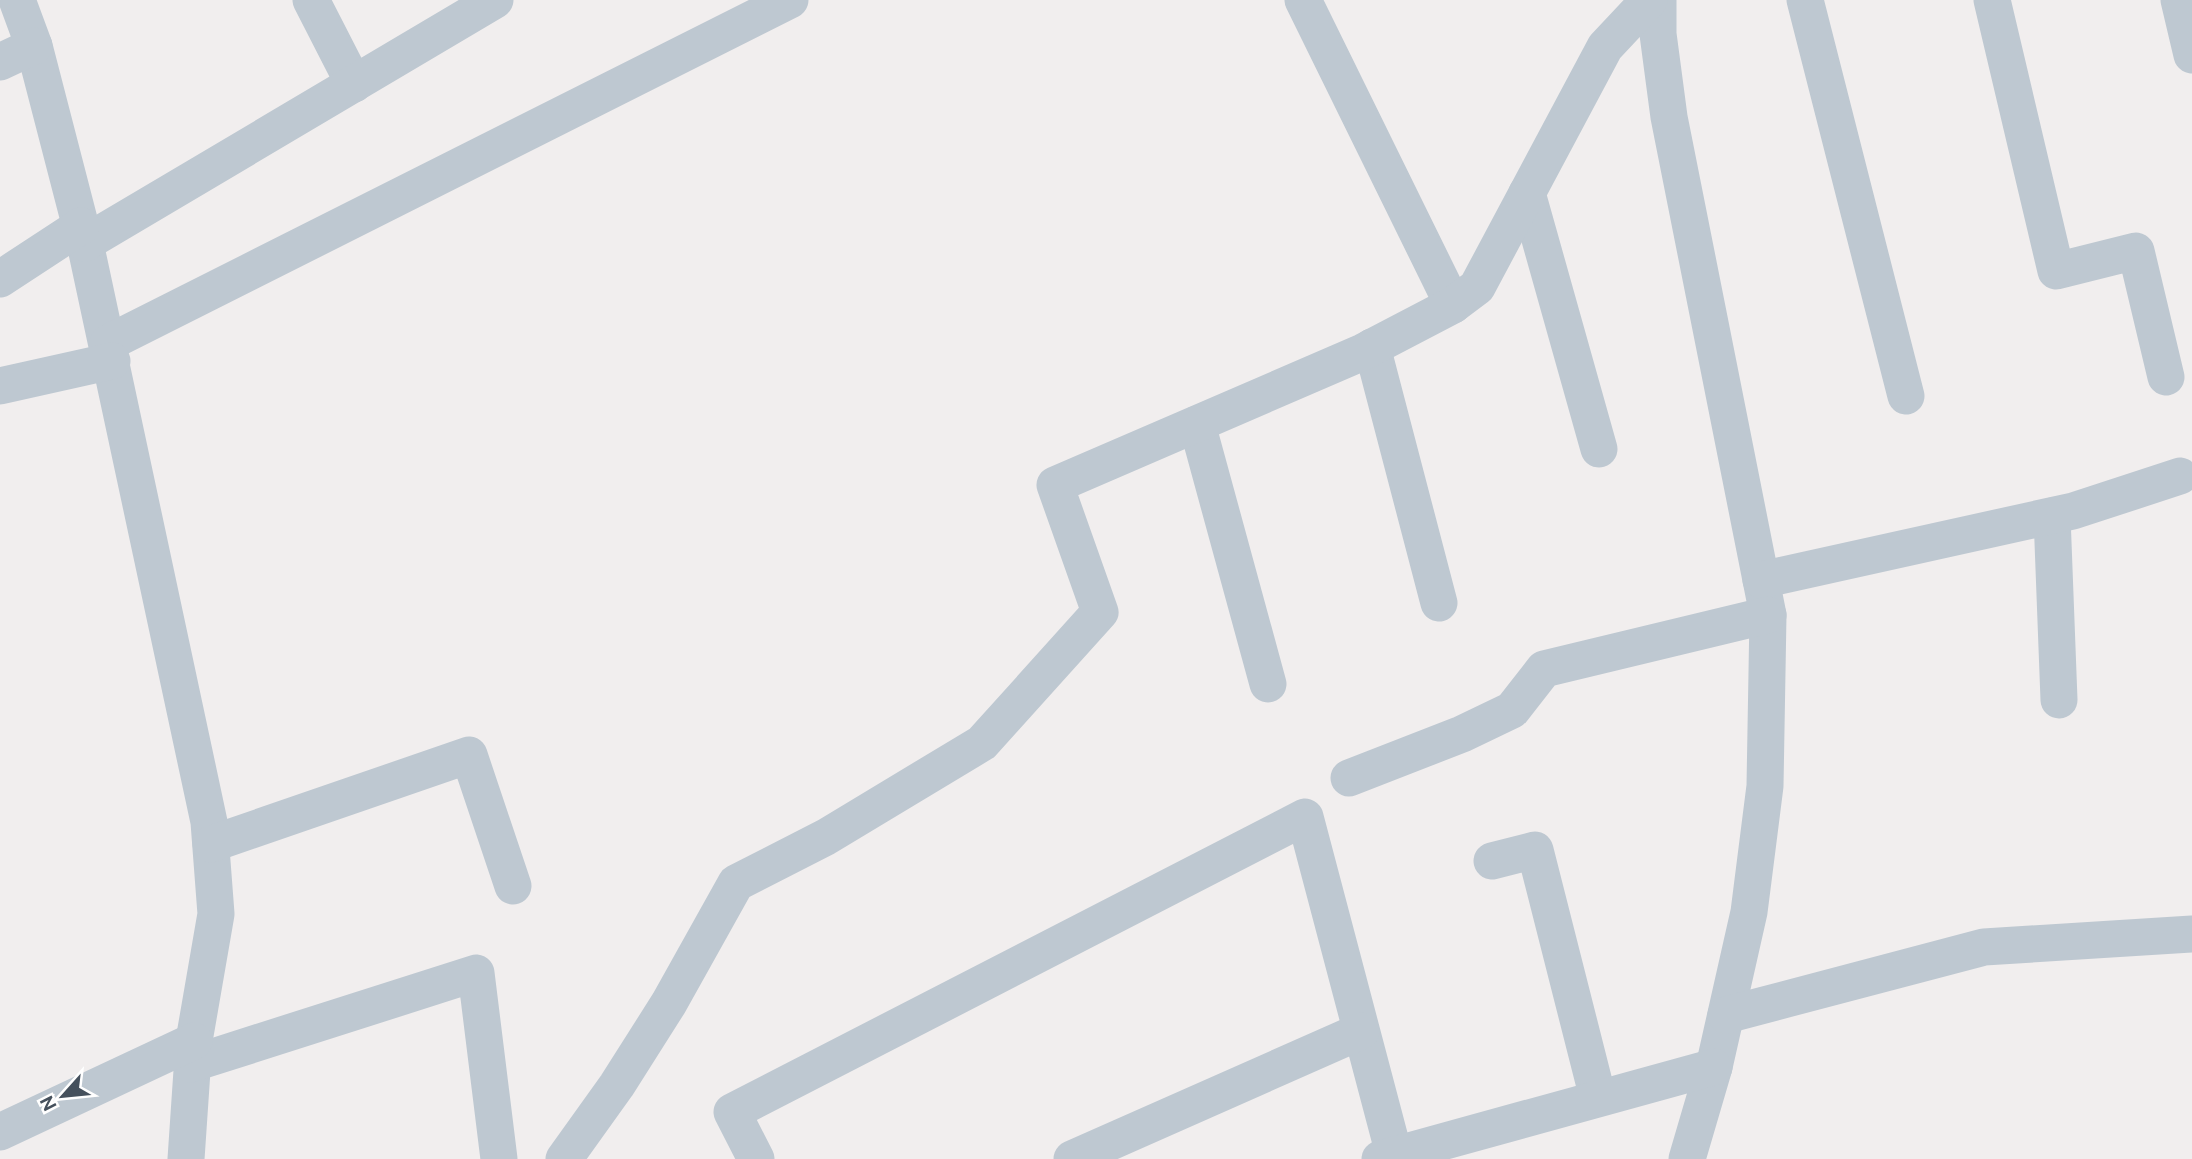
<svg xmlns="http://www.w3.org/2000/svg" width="2192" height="1159" font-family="Ubuntu,sans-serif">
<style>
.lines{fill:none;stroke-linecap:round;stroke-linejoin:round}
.street{stroke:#bec8d1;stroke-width:37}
</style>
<rect width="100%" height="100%" fill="#f1eeee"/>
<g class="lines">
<g class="street">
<polyline points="17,0 34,46 85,243 209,822 216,914 194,1041 186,1159"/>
<polyline points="311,0 354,84"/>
<polyline points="1303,0 1453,305"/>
<polyline points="1658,0 1658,34 1669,117 1768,615 1765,786 1749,912 1714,1067 1687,1159"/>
<polyline points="1805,0 1906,396"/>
<polyline points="1992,0 2056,271 2136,251 2166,377"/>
<polyline points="2179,0 2192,55"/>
<polyline points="0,62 34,46"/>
<polyline points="1527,193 1599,449"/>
<polyline points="85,243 495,0"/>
<polyline points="0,279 81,226"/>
<polyline points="108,343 790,0"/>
<polyline points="1372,347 1439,603"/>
<polyline points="0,386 112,361"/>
<polyline points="1197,424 1268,684"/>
<polyline points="2052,516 2059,700"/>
<polyline points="1761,580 2073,511 2180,476"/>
<polyline points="1349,778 1462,734 1512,710 1544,669 1768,615"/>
<polyline points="211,844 469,755 513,886"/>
<polyline points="1492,861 1535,850 1598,1098"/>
<polyline points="1726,1015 1984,947 2192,934"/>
<polyline points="191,1064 476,973 499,1159"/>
<polyline points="0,1132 194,1041"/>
<polyline points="564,1159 617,1085 669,1003 736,883 826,837 982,743 1100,612 1055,485 1363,352 1453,305 1477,287 1605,47 1649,0"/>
<polyline points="756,1159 732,1112 1305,817 1394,1154"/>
<polyline points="1072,1159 1361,1031"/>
<polyline points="1380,1159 1714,1067"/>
</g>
</g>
<g transform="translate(63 1096) rotate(243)" stroke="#ffffff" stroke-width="5" paint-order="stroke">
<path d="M0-5L12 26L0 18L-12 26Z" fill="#45505c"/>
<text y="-10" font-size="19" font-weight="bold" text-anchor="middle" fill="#45505c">N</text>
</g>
</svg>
